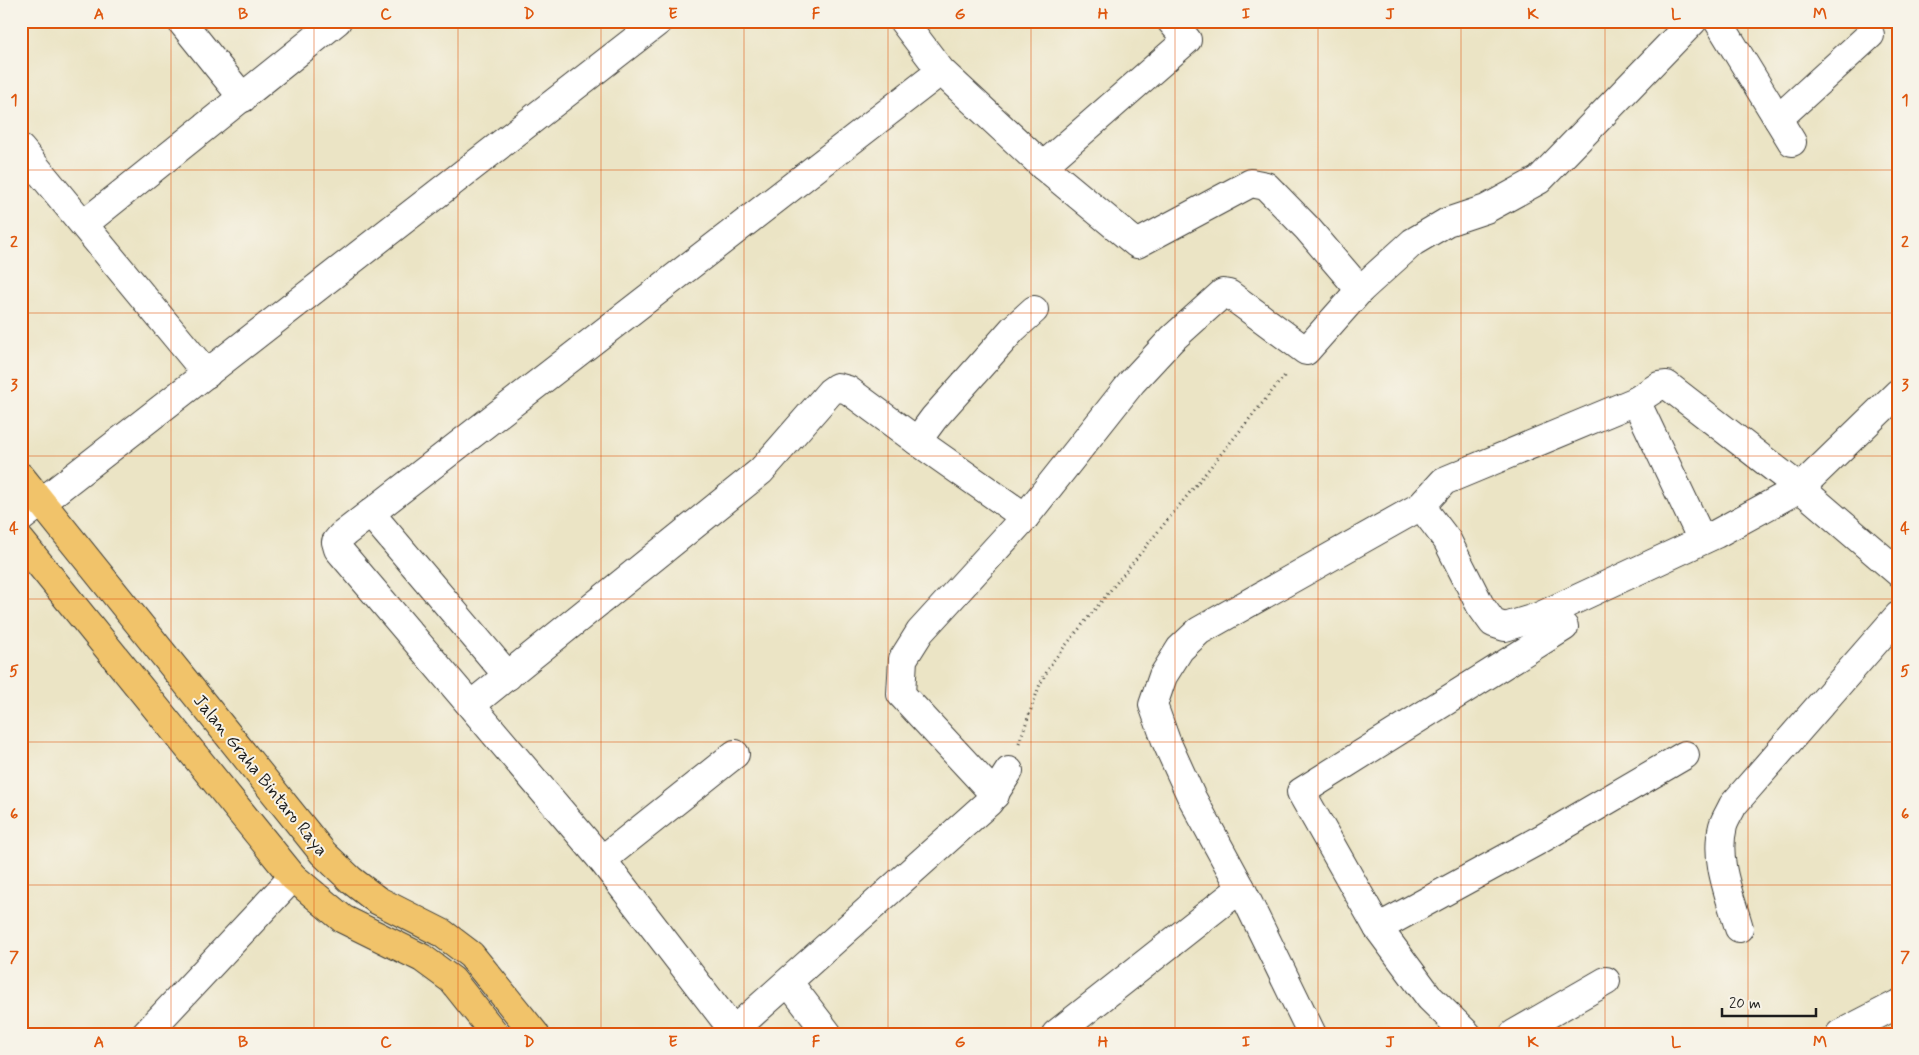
<svg xmlns="http://www.w3.org/2000/svg" width="1919" height="1055" font-family="Mynerve,sans-serif">
<style>
.lines{fill:none;stroke-linecap:round;stroke-linejoin:round}
.minor-casing{stroke:#3b3a35;stroke-width:30}
.major-casing{stroke:#3b3a35;stroke-width:30}
.path{stroke:#3b3a35;stroke-width:3;stroke-dasharray:1 4;stroke-linecap:butt}
.minor{stroke:#fff;stroke-width:28}
.major{stroke:#f1c36a;stroke-width:28}
.grid{fill:none;stroke:#de560d;stroke-width:1;stroke-opacity:0.55}
.labels{text-anchor:middle;stroke-width:4;stroke-linejoin:round;paint-order:stroke}
.street-label{font-size:18px;fill:#1c1c1c;stroke:#f7f3e8}
.neatline{fill:none;stroke:#de560d;stroke-width:2}
.grid-label{font-size:16px;text-anchor:middle;font-weight:bold;fill:#de560d}
</style>
<rect width="100%" height="100%" fill="#f7f3e8"/>
<filter id="ink" filterUnits="userSpaceOnUse"><feTurbulence type="fractalNoise" baseFrequency=".02" numOctaves="2"/><feDisplacementMap in="SourceGraphic" scale="10" xChannelSelector="R" yChannelSelector="G"/><feConvolveMatrix kernelMatrix="1 2 1 2 8 2 1 2 1" color-interpolation-filters="sRGB"/></filter>
<filter id="wash" filterUnits="userSpaceOnUse"><feTurbulence type="fractalNoise" baseFrequency=".0096" numOctaves="4" result="noise"/><feDisplacementMap in="SourceGraphic" scale="20" xChannelSelector="R" yChannelSelector="G"/><feGaussianBlur stdDeviation="1.12" result="paint"/><feColorMatrix in="noise" values="0 0 0 0 0 0 0 0 0 0 0 0 0 0 0 0 0 1.4 0 .05"/><feComposite in="paint" operator="in"/></filter>
<g filter="url(#wash)">
<rect width="100%" height="100%" fill="#ebe4c5"/>
</g>
<g filter="url(#ink)">
<g class="lines">
<defs>
<g id="minor">
<polyline points="181,21 243,98"/>
<polyline points="903,21 941,71 1043,166 1137,244 1251,183 1266,186 1307,228 1360,290"/>
<polyline points="1718,21 1792,142"/>
<polyline points="1778,119 1870,35"/>
<polyline points="21,149 207,374"/>
<polyline points="1043,166 1187,40 1171,21"/>
<polyline points="84,224 337,21"/>
<polyline points="1636,401 1702,540"/>
<polyline points="917,441 1025,517"/>
<polyline points="1421,506 1447,540 1480,605 1493,623 1505,627 1538,617 1716,534 1800,488 1898,393"/>
<polyline points="371,514 508,676"/>
<polyline points="21,518 659,21"/>
<polyline points="471,705 761,471 830,392 837,387 848,390 917,441 934,418 1013,329 1034,310"/>
<polyline points="995,795 901,694 903,659 920,632 1025,517 1132,382 1172,339 1223,293 1229,294 1306,351 1360,290 1413,242 1447,222 1486,209 1539,180 1693,21"/>
<polyline points="602,860 735,754"/>
<polyline points="1241,888 1191,796 1166,741 1153,705 1163,676 1180,649 1199,631 1421,506 1444,481 1636,401 1659,386 1667,385 1800,488 1898,572"/>
<polyline points="1378,928 1541,839 1685,755"/>
<path d="M1739 928C1730 896 1714 860 1723 826 1725 819 1730 812 1733 805L1898 616"/>
<polyline points="789,983 828,1034"/>
<polyline points="734,1030 989,802 1009,771"/>
<polyline points="146,1034 293,877"/>
<polyline points="736,1034 602,860 338,549 336,542 341,536 941,71"/>
<polyline points="1056,1034 1241,888 1312,1034"/>
<polyline points="1467,1034 1430,998 1378,928 1301,792 1564,627"/>
<polyline points="1514,1034 1606,981"/>
<polyline points="1840,1034 1898,1004"/>
</g>
<g id="major">
<polyline points="21,477 323,853 351,880 377,900 442,933 471,955 535,1034"/>
<polyline points="21,541 293,877 343,919 422,958 452,980 495,1034"/>
</g>
</defs>
<use href="#minor" class="minor-casing"/>
<use href="#major" class="major-casing"/>
<polyline class="path" points="1019,743 1040,684 1053,661 1286,374"/>
<use href="#minor" class="minor"/>
<use href="#major" class="major"/>
</g>
</g>
<path class="grid" d="M171 21V1034M314 21V1034M458 21V1034M601 21V1034M744 21V1034M888 21V1034M1031 21V1034M1175 21V1034M1318 21V1034M1461 21V1034M1605 21V1034M1748 21V1034M21 170H1898M21 313H1898M21 456H1898M21 599H1898M21 742H1898M21 885H1898"/>
<g class="labels">
<g class="street-label">
<text transform="translate(261 775) rotate(51)" y="6">Jalan Graha Bintaro Raya</text>
</g>
</g>
<rect width="1919" height="1055" fill="none" stroke="#f7f3e8" stroke-width="55"/>
<path d="M1722 1008v8h94v-8" fill="none" stroke="#1c1c1c" stroke-width="2.5"/>
<text x="1729" y="1008" font-size="15" fill="#1c1c1c" stroke="#f7f3e8" stroke-width="4" paint-order="stroke">20 m</text>
<rect x="28" y="28" width="1864" height="1000" class="neatline"/>
<g class="grid-label">
<text x="99" y="19">A</text>
<text x="243" y="19">B</text>
<text x="386" y="19">C</text>
<text x="529" y="19">D</text>
<text x="673" y="19">E</text>
<text x="816" y="19">F</text>
<text x="960" y="19">G</text>
<text x="1103" y="19">H</text>
<text x="1246" y="19">I</text>
<text x="1390" y="19">J</text>
<text x="1533" y="19">K</text>
<text x="1676" y="19">L</text>
<text x="1820" y="19">M</text>
<text x="14" y="105">1</text>
<text x="1905" y="105">1</text>
<text x="14" y="247">2</text>
<text x="1905" y="247">2</text>
<text x="14" y="390">3</text>
<text x="1905" y="390">3</text>
<text x="14" y="533">4</text>
<text x="1905" y="533">4</text>
<text x="14" y="676">5</text>
<text x="1905" y="676">5</text>
<text x="14" y="819">6</text>
<text x="1905" y="819">6</text>
<text x="14" y="962">7</text>
<text x="1905" y="962">7</text>
<text x="99" y="1047">A</text>
<text x="243" y="1047">B</text>
<text x="386" y="1047">C</text>
<text x="529" y="1047">D</text>
<text x="673" y="1047">E</text>
<text x="816" y="1047">F</text>
<text x="960" y="1047">G</text>
<text x="1103" y="1047">H</text>
<text x="1246" y="1047">I</text>
<text x="1390" y="1047">J</text>
<text x="1533" y="1047">K</text>
<text x="1676" y="1047">L</text>
<text x="1820" y="1047">M</text>
</g>
</svg>
